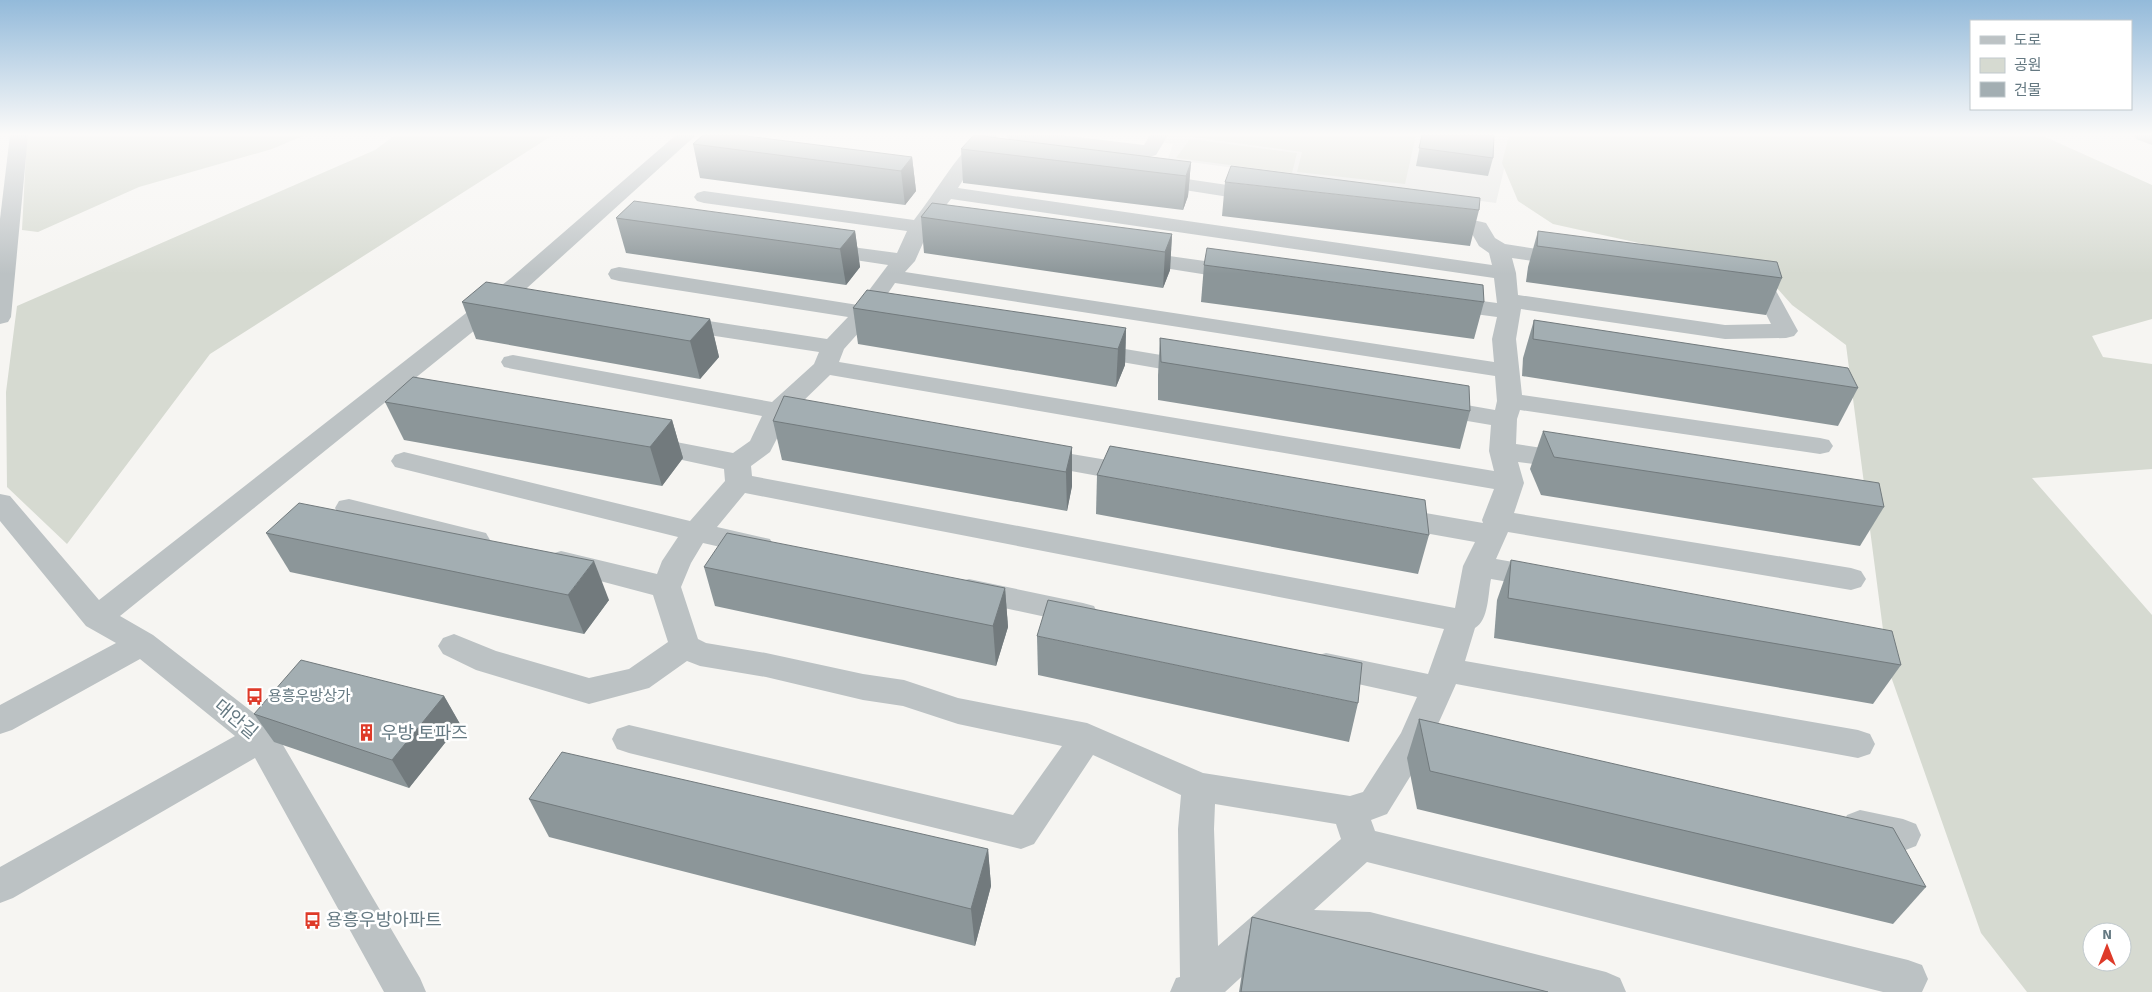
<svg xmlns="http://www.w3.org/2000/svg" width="2152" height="992" font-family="Signika,'Noto Sans KR',sans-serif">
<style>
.built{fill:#e6e7e5}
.green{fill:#d6dad1;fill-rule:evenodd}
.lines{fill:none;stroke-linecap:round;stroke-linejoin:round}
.minor{fill:#bcc2c4;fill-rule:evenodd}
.wall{fill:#8c9699}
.shaded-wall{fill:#727a7d}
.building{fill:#a3aeb2;stroke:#727a7d}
.labels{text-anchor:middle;stroke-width:5;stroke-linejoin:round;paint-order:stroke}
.poi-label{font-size:15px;fill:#657982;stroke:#fff;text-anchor:start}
.near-street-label{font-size:18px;fill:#657982;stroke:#fff}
.near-poi-label{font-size:18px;fill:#657982;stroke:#fff;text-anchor:start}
</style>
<rect width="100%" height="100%" fill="#f6f5f2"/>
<polygon class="built" points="1150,135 1512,135 1496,203 1168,159 1173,144 1147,140"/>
<g class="green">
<polygon points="27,135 305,135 272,149 139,187 38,232 22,230"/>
<polygon points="395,135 553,135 210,354 67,544 7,487 6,392 17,306 375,150"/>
<polygon points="1178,135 1416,135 1405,184 1297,172 1302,152"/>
<path d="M1509 135H1729L1731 137 1750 135H2041L2152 185V319L2092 336 2103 357 2152 364V469L2032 478 2152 615V992H2027L1981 933 1888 668 1846 345 1792 305 1761 270 1553 224 1518 201 1502 163ZM2092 932H2122V962H2092Z"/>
<polygon points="1190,139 1297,153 1292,173 1176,158"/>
</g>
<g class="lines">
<g class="minor">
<polygon points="10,135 28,135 11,317 8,322 0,324 0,219"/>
<polygon points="676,135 696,135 527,288 120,616 153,635 273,728 420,978 426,992 384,992 255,758 13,898 0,903 0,867 235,736 140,659 12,730 0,734 0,705 116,643 86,626 0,521 0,494 10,496 99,600 511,278"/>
<path d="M979 135H998L976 159 958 188 1492 265 1489 253 1479 246 1471 232 1430 225 1427 221 1430 217C1446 213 1470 219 1486 223L1495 238 1505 244 1569 254 1577 255 1580 260 1577 265 1569 266 1512 258 1516 273 1518 295 1725 325 1771 324 1758 298 1732 291 1729 286 1732 281 1740 279 1775 289 1798 331 1794 336 1786 338 1725 339 1521 309 1516 339 1522 395 1820 438 1829 440 1833 446 1829 452 1820 454 1520 410 1517 419 1516 444 1582 454 1586 460 1582 466 1573 469 1518 462 1524 483 1514 513 1851 568 1861 571 1866 579 1861 587 1851 590 1508 532 1496 559 1553 569 1558 577 1553 585 1543 588 1491 579C1488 593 1489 620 1475 628L1465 661 1858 730 1870 734 1875 744 1870 754 1858 758 1456 684 1426 751 1387 814 1371 820 1375 831 1908 960 1922 965 1928 979 1922 992H1883L1367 862 1314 910 1370 912 1606 972 1620 978 1626 992H1533L1370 948 1276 945 1225 992H1170L1176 978 1180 977 1178 829 1181 795 1093 755 1034 844 1021 849 629 753 617 749 612 739 617 729 629 725 1013 815 1062 746 958 724 903 706 863 700 766 677 700 666 687 661 649 688 589 704 476 670 443 654 438 646 443 638 454 634 496 651 589 678 629 669 668 642 653 595 551 568 546 561 551 554 561 551 657 574 662 561 678 537 395 467 391 461 395 455 404 452 690 521 725 481 724 469 636 450 632 444 636 438 645 436 733 453 750 441 762 416 513 369 504 367 501 362 504 357 513 355 772 402 814 364 819 352 676 330 668 328 664 323 668 318 676 316 827 339 848 317 619 281 611 279 608 274 611 269 619 267 858 305 888 265 822 255 814 254 811 249 814 244 822 243 897 253 907 231 704 203 697 201 694 197 697 193 704 191 914 220C936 192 953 160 979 135ZM951 199 1494 278 1497 303 1445 296 1437 298 1434 303 1437 308 1445 310 1497 317 1492 339 1494 362 905 272 915 261 927 234 958 238 965 236 968 232 965 228 933 222ZM895 283 1495 376 1497 401 1495 410 1432 399 1423 402 1419 407 1423 412 1432 415 1491 425 1489 451 1494 471 839 362 844 349 869 321 889 324 897 322 900 317 897 312 878 308ZM830 375 1494 489 1482 520 1483 523 1391 507 1381 510 1377 517 1381 524 1391 527 1475 542 1463 566 1455 608 752 476 751 466 770 452 786 421 814 426 823 424 827 418 823 412 797 407ZM745 493 1444 629 1428 674 1326 653 1315 656 1310 665 1315 674 1326 677 1417 697 1401 733 1363 792 1350 796 1203 773 1087 723 958 698 904 680 863 674 766 653 706 643 698 639 681 587 691 563 703 543 760 556 770 553 774 546 770 539 717 527ZM1215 804 1336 824 1341 839 1218 946 1214 829Z"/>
<polygon points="1006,135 1061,135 1144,145 1150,135 1168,135 1156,155 1149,157 1015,140 1009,139"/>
<polygon points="2133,135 2152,135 2152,145 2136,139"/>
<polygon points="1153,174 1261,190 1268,192 1271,196 1268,200 1261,202 1146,184 1143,180 1146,176"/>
<polygon points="1134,251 1240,266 1248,268 1251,273 1248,278 1240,280 1126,262 1123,257 1126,252"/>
<polygon points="1089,343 1197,361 1206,363 1209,368 1206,373 1197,375 1081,355 1077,350 1081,345"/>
<polygon points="1036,448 1137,465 1147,468 1150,474 1147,480 1137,483 1027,463 1023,457 1027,451"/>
<polygon points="349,499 486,533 490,540 486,547 476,550 339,515 335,508 339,501"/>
<polygon points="969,579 1083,603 1094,606 1098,614 1094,622 1083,625 958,598 954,590 958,582"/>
<polygon points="1860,810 1903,819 1916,824 1921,835 1916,846 1903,851 1847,837 1842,826 1847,815"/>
</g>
</g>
<g class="wall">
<polygon points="1422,135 1493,158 1488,176 1416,166"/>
<polygon points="693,144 912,157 916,191 905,205 700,178"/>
<polygon points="961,149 1191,162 1188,196 1183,210 963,183"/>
<polygon points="1225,182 1479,210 1470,246 1222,216"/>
<polygon points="921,217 1172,234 1170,270 1163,288 924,253"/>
<polygon points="616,218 855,231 860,267 846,285 626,253"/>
<polygon points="1538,231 1782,278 1766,315 1526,282 1528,267"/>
<polygon points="1204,265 1484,302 1474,339 1201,302"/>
<polygon points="462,302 710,319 719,357 700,379 476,339"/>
<polygon points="853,308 1126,328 1125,365 1116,387 858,344"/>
<polygon points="1534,320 1858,388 1838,426 1522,376 1523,358"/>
<polygon points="1160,338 1470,411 1460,449 1158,400 1158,375"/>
<polygon points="385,402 672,420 683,458 662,486 404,440"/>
<polygon points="773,421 1072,447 1072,486 1067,511 782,460"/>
<polygon points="1543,431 1884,507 1860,546 1541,495 1530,469"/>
<polygon points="1097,475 1429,535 1418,574 1096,514"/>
<polygon points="266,533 609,600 584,634 290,572"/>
<polygon points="1511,560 1901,665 1873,704 1494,638 1497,600"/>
<polygon points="704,567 1005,588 1008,627 996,666 715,606"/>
<polygon points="1037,636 1358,703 1349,742 1038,675"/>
<polygon points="444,696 460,724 409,788 274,742 254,714"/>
<polygon points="1419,719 1926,887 1893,924 1417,809 1407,758"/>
<polygon points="529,799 988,849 991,886 975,946 549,837"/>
<polygon points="1252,917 1548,992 1239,992 1245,954"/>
</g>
<g class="shaded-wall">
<polygon points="912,157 916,191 905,205 901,171"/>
<polygon points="1191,162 1188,196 1183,210 1186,176"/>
<polygon points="855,231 860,267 846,285 840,249"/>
<polygon points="1172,234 1170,270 1163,288 1165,252"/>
<polygon points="710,319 719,357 700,379 690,341"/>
<polygon points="1126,328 1125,365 1116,387 1118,349"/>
<polygon points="672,420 683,458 662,486 650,447"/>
<polygon points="1072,447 1072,486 1067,511 1066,472"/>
<polygon points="594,561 609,600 584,634 568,595"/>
<polygon points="1005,588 1008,627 996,666 993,626"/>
<polygon points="444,696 460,724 409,788 392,760"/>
<polygon points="988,849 991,886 975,946 971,909"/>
</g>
<g class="building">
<polygon points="703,135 739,135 912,157 901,171 693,144"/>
<polygon points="974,135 1191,162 1186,176 961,149"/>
<polygon points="1422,135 1494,135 1493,158 1419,148"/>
<polygon points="1231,166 1480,198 1479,210 1225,182"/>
<polygon points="634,201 855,231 840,249 616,218"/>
<polygon points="932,203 1172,234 1165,252 921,217"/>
<polygon points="1538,231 1777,262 1782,278 1537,246"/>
<polygon points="1207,248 1483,285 1484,302 1204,265"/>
<polygon points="486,282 710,319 690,341 462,302"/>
<polygon points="867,290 1126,328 1118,349 853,308"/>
<polygon points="1534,320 1848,368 1858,388 1533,339"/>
<polygon points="1160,338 1469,386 1470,411 1161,362"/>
<polygon points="413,377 672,420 650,447 385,402"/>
<polygon points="784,396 1072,447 1066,472 773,421"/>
<polygon points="1543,431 1879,483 1884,507 1554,457"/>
<polygon points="1110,446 1425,500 1429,535 1097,475"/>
<polygon points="299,503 594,561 568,595 266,533"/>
<polygon points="727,533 1005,588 993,626 704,567"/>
<polygon points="1511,560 1892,631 1901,665 1508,598"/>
<polygon points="1048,600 1362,663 1358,703 1037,636"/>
<polygon points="301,660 444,696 392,760 254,714"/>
<polygon points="1419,719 1893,828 1926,887 1430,771"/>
<polygon points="562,752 988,849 971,909 529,799"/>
<polygon points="1252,917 1548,992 1241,992"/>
</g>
<linearGradient id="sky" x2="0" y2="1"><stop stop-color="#93bada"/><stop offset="0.49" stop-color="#fbfaf9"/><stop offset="1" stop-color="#fbfaf9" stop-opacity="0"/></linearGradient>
<rect width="2152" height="274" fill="url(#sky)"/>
<defs>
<symbol id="bus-bare" viewBox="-9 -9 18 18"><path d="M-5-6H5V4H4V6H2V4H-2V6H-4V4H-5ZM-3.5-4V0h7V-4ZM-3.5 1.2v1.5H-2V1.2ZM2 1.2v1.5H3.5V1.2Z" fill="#de3a29" stroke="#fff" stroke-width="2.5" paint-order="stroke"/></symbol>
<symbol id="building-bare" viewBox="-9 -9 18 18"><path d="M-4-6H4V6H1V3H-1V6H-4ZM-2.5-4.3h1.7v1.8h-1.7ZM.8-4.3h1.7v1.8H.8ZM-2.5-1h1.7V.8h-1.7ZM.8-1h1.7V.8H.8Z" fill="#de3a29" stroke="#fff" stroke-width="2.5" paint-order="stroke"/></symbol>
</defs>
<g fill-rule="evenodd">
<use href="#bus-bare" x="242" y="684" width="25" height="25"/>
<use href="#building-bare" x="354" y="720" width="25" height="25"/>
<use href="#bus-bare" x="300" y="908" width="25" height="25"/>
</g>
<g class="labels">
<g class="poi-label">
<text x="268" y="701">용흥우방상가</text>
</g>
<g class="near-street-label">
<text transform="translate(236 719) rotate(40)" y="6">대안길</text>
</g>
<g class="near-poi-label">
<text x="381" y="739">우방 토파즈</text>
<text x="326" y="926">용흥우방아파트</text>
</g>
</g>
<rect x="1970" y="20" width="162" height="90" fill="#ffffff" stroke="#c1c9cd"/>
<rect x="1980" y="36" width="25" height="8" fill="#bcc2c4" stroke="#c1c9cd"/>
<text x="2014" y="45" font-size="15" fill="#657982">도로</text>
<rect x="1980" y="58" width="25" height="15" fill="#d6dad1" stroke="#c1c9cd"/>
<text x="2014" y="70" font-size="15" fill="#657982">공원</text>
<rect x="1980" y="82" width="25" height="15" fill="#a3aeb2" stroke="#c1c9cd"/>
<text x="2014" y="95" font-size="15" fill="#657982">건물</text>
<g transform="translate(2107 947)"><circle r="24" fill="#ffffff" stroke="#c1c9cd"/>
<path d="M0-4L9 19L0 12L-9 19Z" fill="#de3a29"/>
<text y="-8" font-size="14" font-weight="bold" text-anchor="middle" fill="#657982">N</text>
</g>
</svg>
